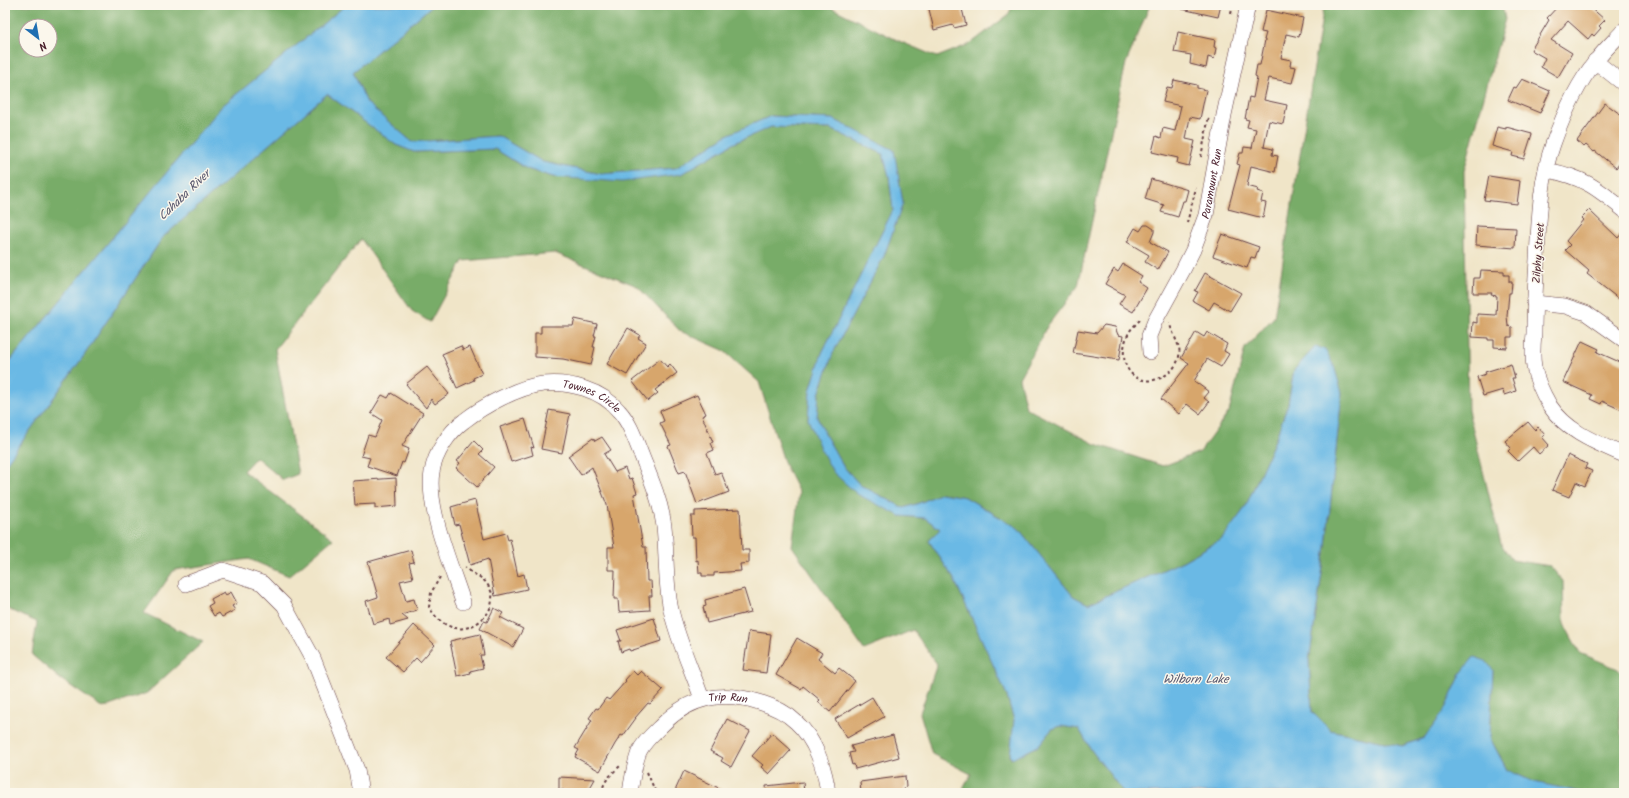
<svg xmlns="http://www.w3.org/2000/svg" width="1629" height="798" font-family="Kalam,sans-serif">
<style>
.forest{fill:#78ac68;stroke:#61664a;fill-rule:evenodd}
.water{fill:#6bb9e5;stroke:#5a6c88}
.building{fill:#d7a66c}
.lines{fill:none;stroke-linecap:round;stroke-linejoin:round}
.minor-casing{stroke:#633d43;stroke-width:16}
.path{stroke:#633d43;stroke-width:2;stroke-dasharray:3 3;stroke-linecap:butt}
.minor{stroke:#fff;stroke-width:15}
.labels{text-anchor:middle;stroke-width:3;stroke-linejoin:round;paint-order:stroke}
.street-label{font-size:11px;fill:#4a1f2b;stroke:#fbf7ec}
.water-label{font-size:12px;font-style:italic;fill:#56556c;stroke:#fbf7ec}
</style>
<rect width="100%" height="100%" fill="#fbf7ec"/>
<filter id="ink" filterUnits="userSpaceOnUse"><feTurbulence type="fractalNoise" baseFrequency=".025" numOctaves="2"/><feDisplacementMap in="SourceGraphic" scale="8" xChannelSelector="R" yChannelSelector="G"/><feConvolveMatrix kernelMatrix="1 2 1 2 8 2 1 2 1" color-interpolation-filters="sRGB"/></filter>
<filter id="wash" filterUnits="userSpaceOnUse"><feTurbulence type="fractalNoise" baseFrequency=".012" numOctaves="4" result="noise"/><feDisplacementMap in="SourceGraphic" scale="16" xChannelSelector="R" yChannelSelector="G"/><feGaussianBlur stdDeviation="0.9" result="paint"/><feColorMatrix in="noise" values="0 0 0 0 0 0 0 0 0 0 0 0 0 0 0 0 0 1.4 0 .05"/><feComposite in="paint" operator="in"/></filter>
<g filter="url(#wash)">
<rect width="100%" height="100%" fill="#f0e5c8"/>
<g class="forest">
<path d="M5 5H346L222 106 5 367ZM26 26H50V50H26Z"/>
<polygon points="433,5 826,5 899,41 937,57 970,44 1008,15 1013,5 1150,5 1126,63 1078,286 1048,325 1019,378 1026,408 1095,444 1163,466 1200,452 1229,412 1245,348 1274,317 1324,5 1502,5 1505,19 1464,171 1468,410 1501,544 1512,560 1550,566 1563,581 1564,624 1580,653 1618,669 1624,675 1624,701 1619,710 1621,734 1624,736 1624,793 1585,793 1534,782 1507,770 1490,738 1493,670 1462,672 1443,713 1424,738 1402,746 1330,730 1312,712 1309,661 1326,546 1342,393 1316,346 1294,370 1288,404 1276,438 1245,508 1222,539 1183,561 1088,604 1073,596 1018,528 965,497 941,493 922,502 904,508 860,485 843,466 826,436 817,417 819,394 833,353 884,256 903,203 893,150 833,119 771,116 727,135 676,168 601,174 543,162 498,136 412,142 367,103 353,72"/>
<polygon points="327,94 396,145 414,152 495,149 527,169 553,177 681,174 734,143 770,127 831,129 883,154 889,176 893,210 822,353 810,391 808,419 833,472 900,516 925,518 940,529 929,541 954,579 1006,693 1014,720 1010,756 1011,759 1038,746 1052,729 1061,726 1079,729 1092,751 1124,793 961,793 971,774 932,754 920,713 937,664 913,630 864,650 792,546 799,493 785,465 759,382 723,350 680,331 637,286 555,253 463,261 430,322 412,311 361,239 275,349 298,474 283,480 256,457 243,471 333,539 289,576 249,559 174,570 144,613 203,642 147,693 103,708 59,678 32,655 37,622 5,608 5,465 83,357 163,237"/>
</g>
<polygon class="water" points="346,5 433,5 353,72 367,103 412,142 498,136 543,162 601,174 676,168 727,135 771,116 833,119 894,150 903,203 884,256 833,353 819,394 817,417 826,436 843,466 860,485 904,508 922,502 941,493 965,497 1018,528 1073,596 1088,604 1183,561 1222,539 1245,508 1276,438 1288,404 1294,370 1316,346 1325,350 1334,366 1342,393 1326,546 1309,661 1312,712 1330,730 1402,746 1424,738 1443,713 1462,672 1474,657 1486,661 1493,670 1490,738 1507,770 1534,782 1585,793 1124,793 1092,751 1079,729 1061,726 1052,729 1038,746 1012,759 1010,756 1014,720 1006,693 954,579 929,541 940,529 925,518 900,516 857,494 833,472 820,448 808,419 810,391 822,353 893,210 889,176 883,154 831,129 771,127 734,143 681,174 622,182 553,177 527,169 495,149 414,152 396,145 327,94 163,237 83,357 5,465 5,367 222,106"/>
<g id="blocks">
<g class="building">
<polygon points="928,5 961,5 966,25 954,28 953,25 934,30"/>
<polygon points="1183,5 1221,5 1218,17 1182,9"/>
<polygon points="1559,5 1588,5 1605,20 1599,26 1601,28 1594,36 1592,34 1588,39 1568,21 1551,40 1572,53 1558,77 1541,67 1545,58 1531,50 1549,20 1547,18"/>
<polygon points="1266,10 1303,18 1299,37 1286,34 1281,58 1291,60 1290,66 1296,67 1292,83 1269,78 1264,100 1287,105 1283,124 1269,121 1264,147 1273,149 1272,155 1278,156 1275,172 1251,166 1247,186 1258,189 1257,191 1263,193 1261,202 1266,203 1263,218 1228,209 1240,165 1237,164 1240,153 1243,153 1244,147 1252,148 1256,129 1247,127 1249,120 1245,119 1249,97 1253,98 1257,77 1255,76 1257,65 1260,65 1265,40 1264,40 1266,33 1261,32"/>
<polygon points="1178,32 1215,40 1214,47 1216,48 1214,59 1208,57 1206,68 1190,64 1191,55 1174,52"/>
<polygon points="1522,79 1550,91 1540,113 1508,100 1514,87 1516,88"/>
<polygon points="1174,80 1197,85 1197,88 1206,90 1200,119 1190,117 1186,139 1195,141 1189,166 1177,163 1178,158 1152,152 1156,136 1161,138 1163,128 1175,131 1181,106 1163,102 1167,87 1172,88"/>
<polygon points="1605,103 1624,117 1624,158 1616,168 1595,151 1594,152 1586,145 1584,147 1577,141"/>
<polygon points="1497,127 1506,129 1506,127 1532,134 1524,159 1512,156 1513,152 1492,146"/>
<polygon points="1489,176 1520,181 1517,204 1484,200"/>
<polygon points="1151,179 1188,190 1185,201 1183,201 1178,217 1161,212 1164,205 1145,199"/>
<polygon points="1589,210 1618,238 1624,231 1624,303 1587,274 1589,271 1565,250 1570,245 1566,241 1583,220 1581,218"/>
<polygon points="1144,225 1148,225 1154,229 1154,232 1150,242 1168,252 1158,270 1145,262 1149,255 1127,242 1135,228 1140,231"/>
<polygon points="1477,226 1516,228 1515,248 1476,245"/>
<polygon points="1222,234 1259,247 1255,258 1251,257 1247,268 1213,256"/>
<polygon points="1123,264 1142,276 1138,282 1147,288 1133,312 1119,304 1125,295 1105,284 1114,269 1118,272"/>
<polygon points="1481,270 1504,271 1504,275 1509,275 1509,282 1512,282 1511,293 1509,293 1507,316 1508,326 1512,327 1512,337 1507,337 1507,348 1494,347 1494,340 1488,340 1488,338 1472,337 1473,322 1477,323 1477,314 1496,315 1497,296 1491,295 1492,293 1473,293 1474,278 1480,278"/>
<polygon points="1205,273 1241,293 1230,311 1214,302 1209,310 1193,301 1198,292 1195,291"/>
<polygon points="575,319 597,324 594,336 596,336 593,347 595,347 591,365 563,359 535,357 535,333 541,333 541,326 573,326"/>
<polygon points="1104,325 1115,327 1118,335 1123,336 1119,360 1073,353 1078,330 1097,333"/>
<polygon points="628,328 640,335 638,338 646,343 627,375 607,364"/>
<polygon points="1196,332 1204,337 1207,332 1227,344 1224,351 1229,354 1221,367 1207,359 1194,381 1209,392 1204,398 1209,402 1200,414 1187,404 1179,414 1161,399 1189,363 1181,358"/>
<polygon points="1582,341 1599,349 1597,352 1624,364 1624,411 1602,401 1601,404 1590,399 1592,395 1563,382"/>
<polygon points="461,346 463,350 470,347 482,374 473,378 474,380 457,388 442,354"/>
<polygon points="660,359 667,367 670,364 677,373 655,390 658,393 648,401 632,381"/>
<polygon points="1511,364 1515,378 1512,378 1516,391 1504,395 1503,390 1483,396 1477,377 1486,374 1485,372"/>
<polygon points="427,367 449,394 435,404 431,399 426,408 406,384"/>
<polygon points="391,393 423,413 402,446 409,449 404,463 402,462 397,476 367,466 370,458 361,456 368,435 375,437 382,420 371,413 382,395 388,398"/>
<polygon points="697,395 706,414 702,416 713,442 711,443 714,450 707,453 715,474 721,472 729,492 697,504 685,471 679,473 668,446 671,445 660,423 664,421 660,411"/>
<polygon points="549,410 570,414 562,453 541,449"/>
<polygon points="525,419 534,448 531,447 533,455 511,462 500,427"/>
<polygon points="1528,422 1535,430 1538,427 1545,435 1542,437 1549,445 1539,454 1533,447 1518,461 1508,451 1511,448 1505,441"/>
<polygon points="602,437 611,450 604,454 615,472 625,468 629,479 632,478 637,493 634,494 643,547 646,547 647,581 651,581 652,596 649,596 650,610 619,612 618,599 614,599 615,570 608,570 608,547 614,547 607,505 592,467 581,475 568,456 593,438 595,441"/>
<polygon points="474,441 483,450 479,454 494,467 477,487 456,468 460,463 457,461"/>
<polygon points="1568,455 1587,464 1585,468 1592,471 1585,486 1576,482 1569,497 1552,490"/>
<polygon points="396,478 397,506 375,508 375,504 355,505 353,481"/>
<polygon points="475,500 484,539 506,533 508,540 510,539 518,576 524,574 527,589 495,596 488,559 470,565 459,524 455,525 451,507"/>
<polygon points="740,509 742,550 749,550 749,563 740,564 741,571 714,573 714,576 702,576 702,573 699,573 698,560 696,561 695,537 692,537 691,516 695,516 695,511"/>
<polygon points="411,550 414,562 409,563 413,578 400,581 406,601 414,599 417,610 402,615 408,620 390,625 389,619 373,624 366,601 378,597 368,562"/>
<polygon points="744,589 751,612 707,623 703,607 706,606 705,600"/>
<polygon points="224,592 226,595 231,592 237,603 232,606 235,610 222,617 219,613 214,616 208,606 213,603 211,599"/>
<polygon points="494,608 503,613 500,617 523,629 513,647 480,629 484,621 487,622"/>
<polygon points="654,618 661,641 630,651 629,649 621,652 618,641 621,641 617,630"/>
<polygon points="414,625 435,645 420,662 416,658 403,672 386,657"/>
<polygon points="749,631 771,634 766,673 743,670"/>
<polygon points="480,634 484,655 480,655 483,668 470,671 471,673 457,676 450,641"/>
<polygon points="797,638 822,653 818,659 835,673 839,668 855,681 830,712 818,702 820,700 803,686 801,689 776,675"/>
<polygon points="633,671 637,675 641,671 663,690 650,704 648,703 635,718 636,718 623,736 621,735 615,744 600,771 575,757 579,750 575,748 592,720 589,718 596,708 598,709 606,698 609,700 626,681 625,680"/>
<polygon points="872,697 884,717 847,738 835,719"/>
<polygon points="727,719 750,731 731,767 721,761 723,758 710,751"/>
<polygon points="772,733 791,750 769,774 761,767 763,765 752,756"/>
<polygon points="893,735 899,757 855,769 854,764 852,765 849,753 854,752 851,746"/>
<polygon points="684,771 729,793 674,793"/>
<polygon points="905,776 906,787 904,788 904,793 861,793 860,782"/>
<polygon points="559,777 595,779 587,793 564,793 564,790 559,790"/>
<polygon points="803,782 804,793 767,793 766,786"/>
</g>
</g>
</g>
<g filter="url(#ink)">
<use href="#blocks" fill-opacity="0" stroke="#633d43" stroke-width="1"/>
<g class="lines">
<defs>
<g id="minor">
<path d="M1624 30C1615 40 1604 50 1596 61 1576 85 1563 116 1553 144 1538 186 1539 232 1536 276 1535 295 1534 314 1534 333 1533 344 1532 356 1534 367 1536 380 1543 394 1550 406 1567 432 1597 443 1624 455"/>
<polyline points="1595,61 1624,84"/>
<path d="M1547 170C1583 177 1596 187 1624 210"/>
<polyline points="1534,303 1565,306 1586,313 1624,340"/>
<path id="s1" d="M1150 352 1149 336 1155 321 1183 270 1193 250 1206 215 1224 115 1248 5"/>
<polyline points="186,584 223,570 262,583 284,605 313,658 357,770 361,793"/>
<path id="s2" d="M463 602C452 568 426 507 432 472 435 453 449 432 464 421 483 406 518 387 543 384 569 381 602 390 619 411 631 424 636 442 643 459 652 481 661 503 664 526 667 554 665 583 671 610 678 641 692 670 702 699"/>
<path id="s3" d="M630 793C632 779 634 765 639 752 644 741 655 732 663 724 691 696 722 691 759 702 772 706 786 712 796 722 815 739 825 768 828 793"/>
</g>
</defs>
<use href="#minor" class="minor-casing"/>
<g class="path">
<polyline points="1231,14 1233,5"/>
<polyline points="1201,157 1209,116"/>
<polyline points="1187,223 1196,188"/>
<path d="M1140 320C1135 325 1129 330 1127 337 1120 353 1124 376 1143 380 1162 384 1183 366 1179 347L1169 323"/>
<path d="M440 577 431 593 429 607C441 627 460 636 480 621 487 615 491 610 492 600 492 597 493 595 491 591 484 575 475 577 465 567"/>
<polyline points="647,772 656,793"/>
<path d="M602 793C603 780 612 774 621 765"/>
</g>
<use href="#minor" class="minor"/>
</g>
</g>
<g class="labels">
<g class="street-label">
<text dy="4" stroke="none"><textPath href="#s1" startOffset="182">Paramount Run</textPath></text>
<text transform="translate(1538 253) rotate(-86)" y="4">Zilphy Street</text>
<text dy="4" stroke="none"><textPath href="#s2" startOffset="336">Townes Circle</textPath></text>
<text dy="4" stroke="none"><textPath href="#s3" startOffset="152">Trip Run</textPath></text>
</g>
<g class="water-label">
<text transform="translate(184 195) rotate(-44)" y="4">Cahaba River</text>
<text x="1196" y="683">Wilborn Lake</text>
</g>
</g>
<rect width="1629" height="798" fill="none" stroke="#fbf7ec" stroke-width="20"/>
<g transform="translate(38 38) rotate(149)"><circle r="19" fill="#fbf7ec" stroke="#b4a19f"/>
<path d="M0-3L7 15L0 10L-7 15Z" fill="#1f6fb2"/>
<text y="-6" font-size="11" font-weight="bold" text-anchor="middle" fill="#4a1f2b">N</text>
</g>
</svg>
